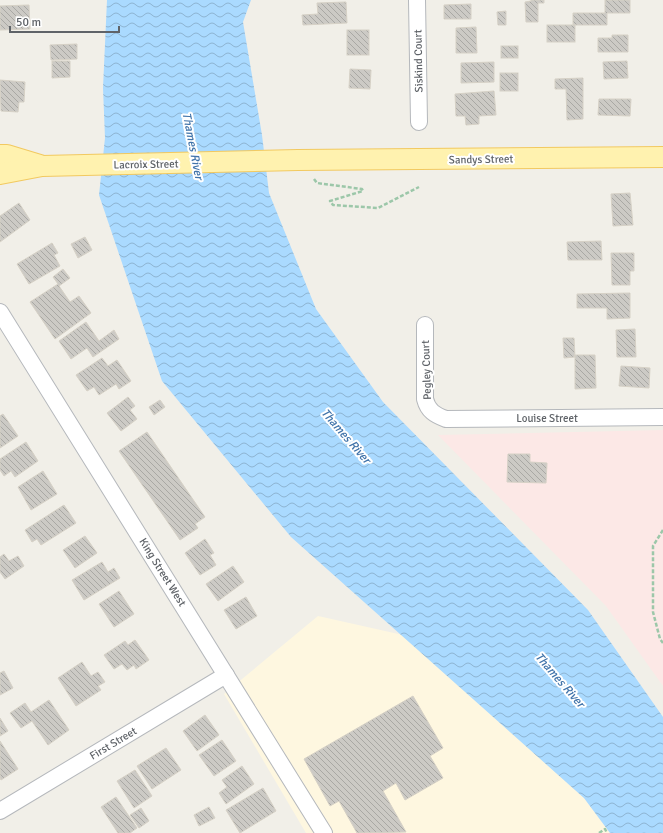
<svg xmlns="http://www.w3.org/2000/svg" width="663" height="833" font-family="Signika,sans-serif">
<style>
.commercial{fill:#fef7e0}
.medical{fill:#fce8e6}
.water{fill:url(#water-waves)}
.building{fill:url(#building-back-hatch);stroke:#d6d1c6}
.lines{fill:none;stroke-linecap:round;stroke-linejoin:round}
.minor-casing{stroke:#b5b8bc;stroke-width:18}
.major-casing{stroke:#f2c960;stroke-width:22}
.path{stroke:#9cc7a9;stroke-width:2.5;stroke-dasharray:4 2;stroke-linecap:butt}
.minor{stroke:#fff;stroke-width:16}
.major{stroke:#fff2af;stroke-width:20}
.labels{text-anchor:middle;stroke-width:4;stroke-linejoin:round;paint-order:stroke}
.street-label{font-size:11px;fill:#5f6368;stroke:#fff}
.water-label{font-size:12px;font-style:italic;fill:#4174aa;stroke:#fff}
</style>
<defs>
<pattern id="water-waves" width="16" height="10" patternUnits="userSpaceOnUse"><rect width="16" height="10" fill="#aadaff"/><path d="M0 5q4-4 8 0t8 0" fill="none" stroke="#8eb4d2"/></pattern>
<pattern id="building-back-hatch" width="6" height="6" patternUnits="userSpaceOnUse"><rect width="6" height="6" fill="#cccac5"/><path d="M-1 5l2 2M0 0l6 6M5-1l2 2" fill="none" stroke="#a9a8a4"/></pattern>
</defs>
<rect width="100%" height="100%" fill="#f1efe8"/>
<polygon class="commercial" points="318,616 403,635 584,798 610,833 306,833 224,694"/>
<polygon class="medical" points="663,430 663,686 606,606 438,435"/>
<polygon class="water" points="107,0 251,0 243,22 262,135 269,193 316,309 383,402 588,610 663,717 663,833 610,833 584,798 291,537 162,381 99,195 105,138 103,88"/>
<g class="building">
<polygon points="531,0 544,0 544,3 538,3 538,22 526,22 525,2 531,1"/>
<polygon points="605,0 630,0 630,13 607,13 607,25 573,25 573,13 605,13"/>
<polygon points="346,2 347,23 303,25 302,15 318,14 317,3"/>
<polygon points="471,4 471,19 444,19 444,5"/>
<polygon points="29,5 30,29 0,30 0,6"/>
<polygon points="506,11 506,25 498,25 497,12"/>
<rect x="547" y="25" width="28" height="17"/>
<polygon points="476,27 477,53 456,53 456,28"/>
<rect x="347" y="30" width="22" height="25"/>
<polygon points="612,35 628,35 628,52 598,52 598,38 612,38"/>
<polygon points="77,44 77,59 51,60 50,45"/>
<rect x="501" y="46" width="17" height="12"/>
<polygon points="52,61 70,61 70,77 52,78"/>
<polygon points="627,61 628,78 604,79 603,62"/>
<polygon points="494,62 494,82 461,83 461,63"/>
<polygon points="350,69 371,70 370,89 349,88"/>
<rect x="500" y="73" width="18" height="18"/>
<polygon points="583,78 583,119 567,120 566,89 555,89 555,79"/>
<polygon points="0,80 25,82 24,102 19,102 18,112 1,111"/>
<polygon points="494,91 496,115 479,116 479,124 466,125 465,116 456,116 455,94"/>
<polygon points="599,99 631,99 630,116 598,115"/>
<polygon points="630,193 633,225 613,226 611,194"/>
<polygon points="19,203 30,220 0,242 0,216"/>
<polygon points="85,237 92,250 78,258 71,244"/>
<polygon points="601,241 602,260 568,260 567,242"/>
<polygon points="52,243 58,253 54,255 60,266 29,284 17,264"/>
<polygon points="611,253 634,253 634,271 630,271 630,285 612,285"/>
<polygon points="63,269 70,278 59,286 70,302 79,296 91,313 55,339 30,302 58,284 53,277"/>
<polygon points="630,293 630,318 607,319 607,308 577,308 577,294"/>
<polygon points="86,322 99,341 114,330 119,339 93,357 87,348 71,359 59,341"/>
<polygon points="635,329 636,357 617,357 616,330"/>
<polygon points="563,338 574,338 575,357 564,358"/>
<polygon points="575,355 595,355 596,388 575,389"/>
<polygon points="102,358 108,366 117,360 131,381 119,389 116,384 99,395 94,387 87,391 76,375"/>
<polygon points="621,366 650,368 649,388 619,386"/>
<polygon points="128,397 135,406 130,410 137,419 121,431 107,413"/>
<polygon points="160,400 165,407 154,415 149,407"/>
<polygon points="3,414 18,436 0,448 0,416"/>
<polygon points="147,432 205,517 195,524 198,528 180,540 119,451"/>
<polygon points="26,442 38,461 15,477 11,471 4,476 0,470 0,459"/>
<polygon points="508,454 530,454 530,462 547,463 546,483 507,482"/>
<polygon points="43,471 57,494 31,510 18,487"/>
<polygon points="64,505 76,523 41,545 37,539 32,542 25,530"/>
<polygon points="85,536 97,553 75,568 63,550"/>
<polygon points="205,539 214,553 210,555 216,565 200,575 185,553"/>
<polygon points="4,554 9,561 18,556 24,566 5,579 0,572 0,557"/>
<polygon points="102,562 108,572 114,568 120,578 84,600 72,580"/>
<polygon points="233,566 244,582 218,601 206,584"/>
<polygon points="119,591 134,614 114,627 99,604"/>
<polygon points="246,597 257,616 236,629 224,610"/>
<polygon points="135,640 149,660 136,669 134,665 127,670 122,664 114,669 104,655 125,641 128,645"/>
<polygon points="82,662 91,676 98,672 105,682 98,686 101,690 76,706 58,678"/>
<polygon points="4,671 13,688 0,695 0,673"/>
<polygon points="413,696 443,748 430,756 443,778 405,800 396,783 383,791 406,832 357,833 339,801 330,806 304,759"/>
<polygon points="49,700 69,730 48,745 32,721 21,728 10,713 25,703 31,712"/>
<polygon points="205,715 219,735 197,751 183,731"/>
<polygon points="0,718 8,731 0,736"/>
<polygon points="222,740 236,761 214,776 199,755"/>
<polygon points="0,741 18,769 1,780 0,778"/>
<polygon points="166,748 181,770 152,789 137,766"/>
<polygon points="242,766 254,784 226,804 219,793 227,787 222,780"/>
<polygon points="135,770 152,796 134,808 117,781"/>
<polygon points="263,788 276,811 240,833 226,810"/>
<polygon points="116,797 137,828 130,833 118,833 101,807"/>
<polygon points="209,807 215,818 199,826 194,815"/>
<polygon points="141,808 149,821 139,828 130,815"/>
</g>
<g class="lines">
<defs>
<g id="minor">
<polyline points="417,0 419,122"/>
<polyline points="0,312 324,833"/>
<path d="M425 325V399C428 411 435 415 446 419L663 417"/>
<polyline points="0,811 226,675"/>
</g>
<g id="major">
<polyline points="0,155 7,155 40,165"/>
<polyline points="0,174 42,166 298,160 663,157"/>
</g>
</defs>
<use href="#minor" class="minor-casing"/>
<use href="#major" class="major-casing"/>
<g class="path">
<polyline points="314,179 317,183 362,189 363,191 330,201 333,205 378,208 419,187"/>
<polyline points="663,530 653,546 653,612 660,639 663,643"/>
<polyline points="599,833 605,829 607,833"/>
</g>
<use href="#minor" class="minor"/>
<use href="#major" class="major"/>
</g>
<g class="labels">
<g class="street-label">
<text transform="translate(418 61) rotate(-91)" y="4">Siskind Court</text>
<text transform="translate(481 159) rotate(-1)" y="4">Sandys Street</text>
<text transform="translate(146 164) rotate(-1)" y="4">Lacroix Street</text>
<text transform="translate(426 370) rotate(-92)" y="4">Pegley Court</text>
<text x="547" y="422">Louise Street</text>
<text transform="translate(163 572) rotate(58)" y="4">King Street West</text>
<text transform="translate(113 743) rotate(-31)" y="4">First Street</text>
</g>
<g class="water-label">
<text transform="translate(193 146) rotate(79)" y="4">Thames River</text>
<text transform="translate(346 436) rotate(49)" y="4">Thames River</text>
<text transform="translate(560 680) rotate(49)" y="4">Thames River</text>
</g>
</g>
<path d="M10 26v6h109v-6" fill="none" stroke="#5f6368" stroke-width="2"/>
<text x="16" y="26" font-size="12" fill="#5f6368" stroke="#ffffff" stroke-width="3" paint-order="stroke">50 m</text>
</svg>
